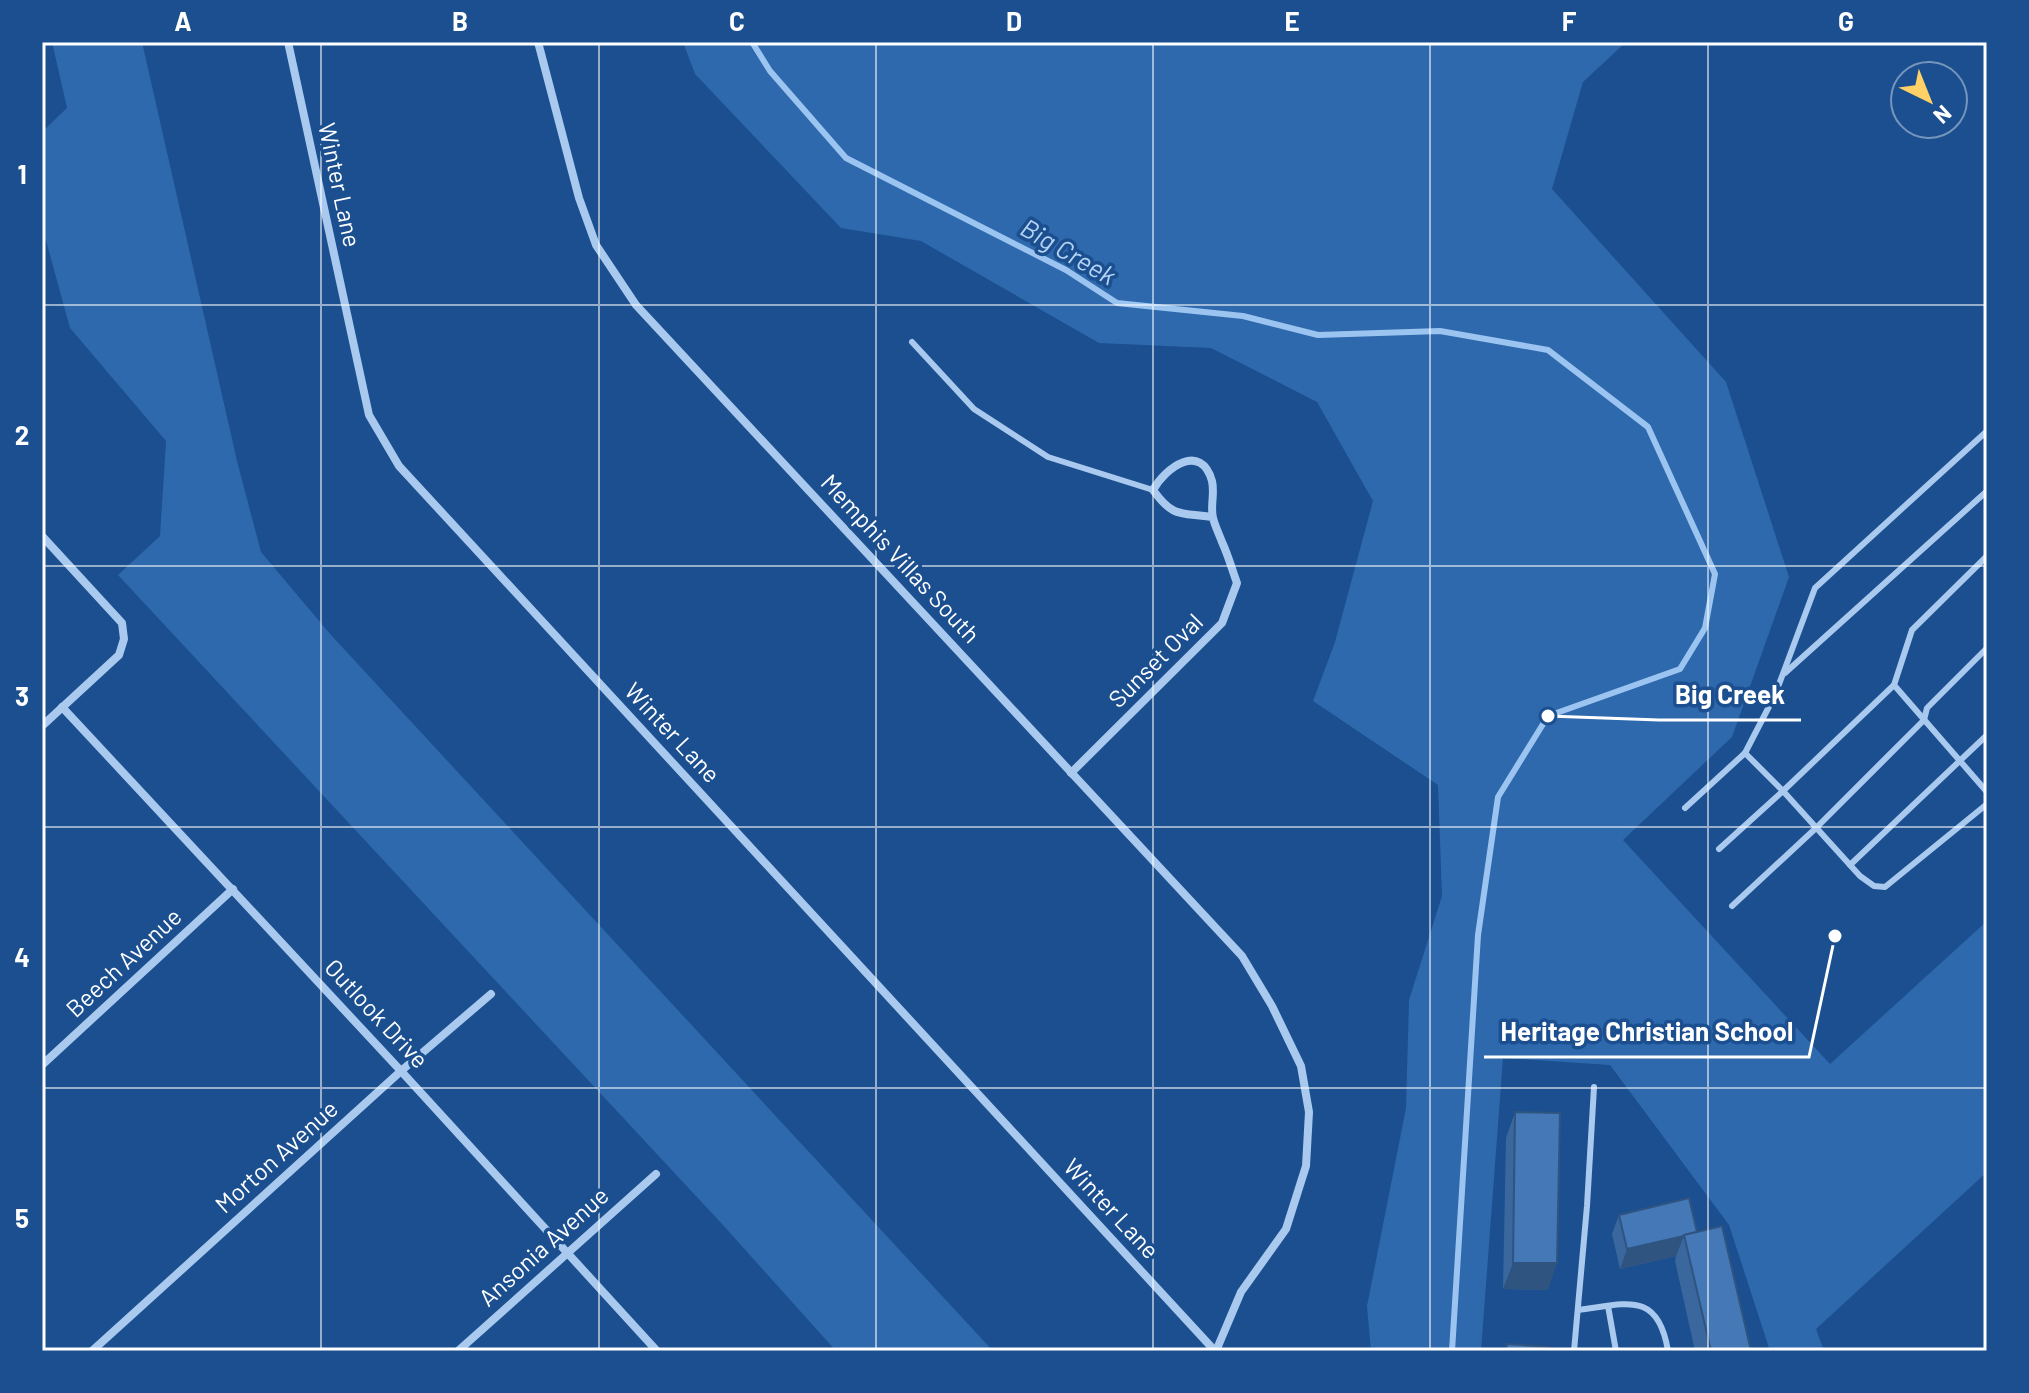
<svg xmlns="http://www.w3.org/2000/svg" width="2029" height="1393" font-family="Barlow,sans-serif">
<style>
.green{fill:#2e69ad}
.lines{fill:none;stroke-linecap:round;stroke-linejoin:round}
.stream{stroke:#9cc4f0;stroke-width:6}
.lane{stroke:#a9c9ee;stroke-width:6}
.street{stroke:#a9c9ee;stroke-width:8}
.wall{fill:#3a679d}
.shaded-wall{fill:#305480}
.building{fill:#4478b7;stroke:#305480;stroke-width:2}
.grid{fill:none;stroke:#fff;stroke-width:2;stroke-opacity:0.55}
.labels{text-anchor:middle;stroke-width:7;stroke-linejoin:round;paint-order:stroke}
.street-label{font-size:24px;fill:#fff;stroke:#1b4f8f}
.water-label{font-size:26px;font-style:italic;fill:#b5d3f5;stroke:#1b4f8f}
.leader{fill:none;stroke:#fff;stroke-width:3}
.callout-dot{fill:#fff;stroke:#1b4f8f;stroke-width:3}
.callout-label{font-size:26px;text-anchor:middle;font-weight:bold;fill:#fff;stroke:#1b4f8f;stroke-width:7;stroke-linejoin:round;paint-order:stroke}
.neatline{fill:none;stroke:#fff;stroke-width:3}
.grid-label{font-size:26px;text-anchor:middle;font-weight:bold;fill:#fff}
</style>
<rect width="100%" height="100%" fill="#1b4f8f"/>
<g class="green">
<polygon points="52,42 142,42 237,461 261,552 331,635 993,1351 836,1351 722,1224 118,575 160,536 166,441 70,328 42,226 42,132 67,108"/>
<polygon points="683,42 1626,42 1583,82 1552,189 1726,382 1789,577 1732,737 1623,840 1830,1064 1987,921 1987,1172 1816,1329 1824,1351 1770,1351 1729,1225 1610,1065 1503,1058 1481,1351 1371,1351 1367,1306 1406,1108 1409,1000 1442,896 1438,785 1313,701 1335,642 1373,501 1317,402 1211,348 1099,343 921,241 841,228 695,74"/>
</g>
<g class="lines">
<polyline class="stream" points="752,42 770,71 846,158 1066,270 1117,303 1243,316 1318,335 1440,331 1548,350 1648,427 1715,574 1705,628 1680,669 1548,716 1498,797 1478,935 1452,1351"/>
<g class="lane">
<polyline points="912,342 974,409 1048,457 1153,490"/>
<polyline points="1987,556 1912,630 1894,685 1987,792"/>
<polyline points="1785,673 1987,491"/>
<polyline points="1894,685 1783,791 1860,876 1874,886 1885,887 1987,804"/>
<polyline points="1745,753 1775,695 1815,588 1987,431"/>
<polyline points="1685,808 1745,753 1783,791 1719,849"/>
<polyline points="1850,865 1987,735"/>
<polyline points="1732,906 1816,828 1924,720 1927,708 1987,648"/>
<polyline points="1608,1306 1616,1351"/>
<path d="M1578 1310C1626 1304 1658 1290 1668 1351"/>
<polyline points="1574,1351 1587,1206 1594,1087"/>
</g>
<g class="street">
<polyline points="288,42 369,415 399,466 1215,1351"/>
<polyline points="538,42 579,198 596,245 636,305 1242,956 1272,1006 1301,1066 1309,1112 1306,1166 1286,1229 1241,1292 1216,1351"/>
<polyline points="42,536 122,623 124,639 119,655 42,726"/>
<polyline points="62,707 401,1071 657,1351"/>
<path d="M1071 773 1222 623 1237 583C1232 569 1228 555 1222 542 1219 534 1215 526 1213 518 1210 506 1215 494 1212 481 1201 442 1166 467 1153 490 1174 519 1181 512 1212 517"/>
<polyline points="42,1065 233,889"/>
<polyline points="92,1351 401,1071 491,994"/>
<polyline points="458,1351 656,1174"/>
</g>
</g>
<g class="wall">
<polygon points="1515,1112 1548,1290 1503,1289 1506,1138"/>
<polygon points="1619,1215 1697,1232 1751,1351 1695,1351 1675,1261 1676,1256 1620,1269 1612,1234"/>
</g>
<g class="shaded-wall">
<polygon points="1684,1236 1676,1256 1620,1269 1627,1249"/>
<polygon points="1513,1263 1557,1263 1548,1290 1503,1289"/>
</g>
<g class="building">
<polygon points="1515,1112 1560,1113 1557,1263 1513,1263"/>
<polygon points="1689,1198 1697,1232 1684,1235 1684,1236 1627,1249 1619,1215"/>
<polygon points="1722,1226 1751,1351 1711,1351 1684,1235"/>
<polygon points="1507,1344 1549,1347 1549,1351 1506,1351"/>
</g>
<path class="grid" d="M321 42V1351M599 42V1351M876 42V1351M1153 42V1351M1430 42V1351M1708 42V1351M42 305H1987M42 566H1987M42 827H1987M42 1088H1987"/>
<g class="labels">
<g class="street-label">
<text transform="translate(339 185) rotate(78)" y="8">Winter Lane</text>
<text transform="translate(900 559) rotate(47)" y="8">Memphis Villas South</text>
<text transform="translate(1156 661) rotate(-45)" y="8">Sunset Oval</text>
<text transform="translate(672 733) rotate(47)" y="8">Winter Lane</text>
<text transform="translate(124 963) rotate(-43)" y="8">Beech Avenue</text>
<text transform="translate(376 1014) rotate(47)" y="8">Outlook Drive</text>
<text transform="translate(277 1157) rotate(-42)" y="8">Morton Avenue</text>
<text transform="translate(1111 1209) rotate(47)" y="8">Winter Lane</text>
<text transform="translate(544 1247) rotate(-42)" y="8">Ansonia Avenue</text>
</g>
<g class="water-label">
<text transform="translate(1068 252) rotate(30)" y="9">Big Creek</text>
</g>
</g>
<path class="leader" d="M1548 716L1659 720H1801M1835 936L1809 1057H1484"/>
<g class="callout-dot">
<circle cx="1548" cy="716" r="8"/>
<circle cx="1835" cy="936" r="8"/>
</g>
<g class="callout-label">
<text x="1730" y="704">Big Creek</text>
<text x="1647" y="1041">Heritage Christian School</text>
</g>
<rect width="2029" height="1393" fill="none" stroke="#1b4f8f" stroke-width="88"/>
<g transform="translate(1929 100) rotate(137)"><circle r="38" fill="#1b4f8f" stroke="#7695bc" stroke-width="2"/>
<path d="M0-6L14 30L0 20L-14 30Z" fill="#ffd166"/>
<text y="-12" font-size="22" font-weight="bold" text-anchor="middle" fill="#ffffff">N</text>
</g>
<rect x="44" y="44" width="1941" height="1305" class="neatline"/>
<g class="grid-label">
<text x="183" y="31">A</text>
<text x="460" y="31">B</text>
<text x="737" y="31">C</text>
<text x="1014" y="31">D</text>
<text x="1292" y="31">E</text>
<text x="1569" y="31">F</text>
<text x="1846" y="31">G</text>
<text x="22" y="184">1</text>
<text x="22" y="445">2</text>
<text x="22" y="706">3</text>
<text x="22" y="967">4</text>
<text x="22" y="1228">5</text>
</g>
</svg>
